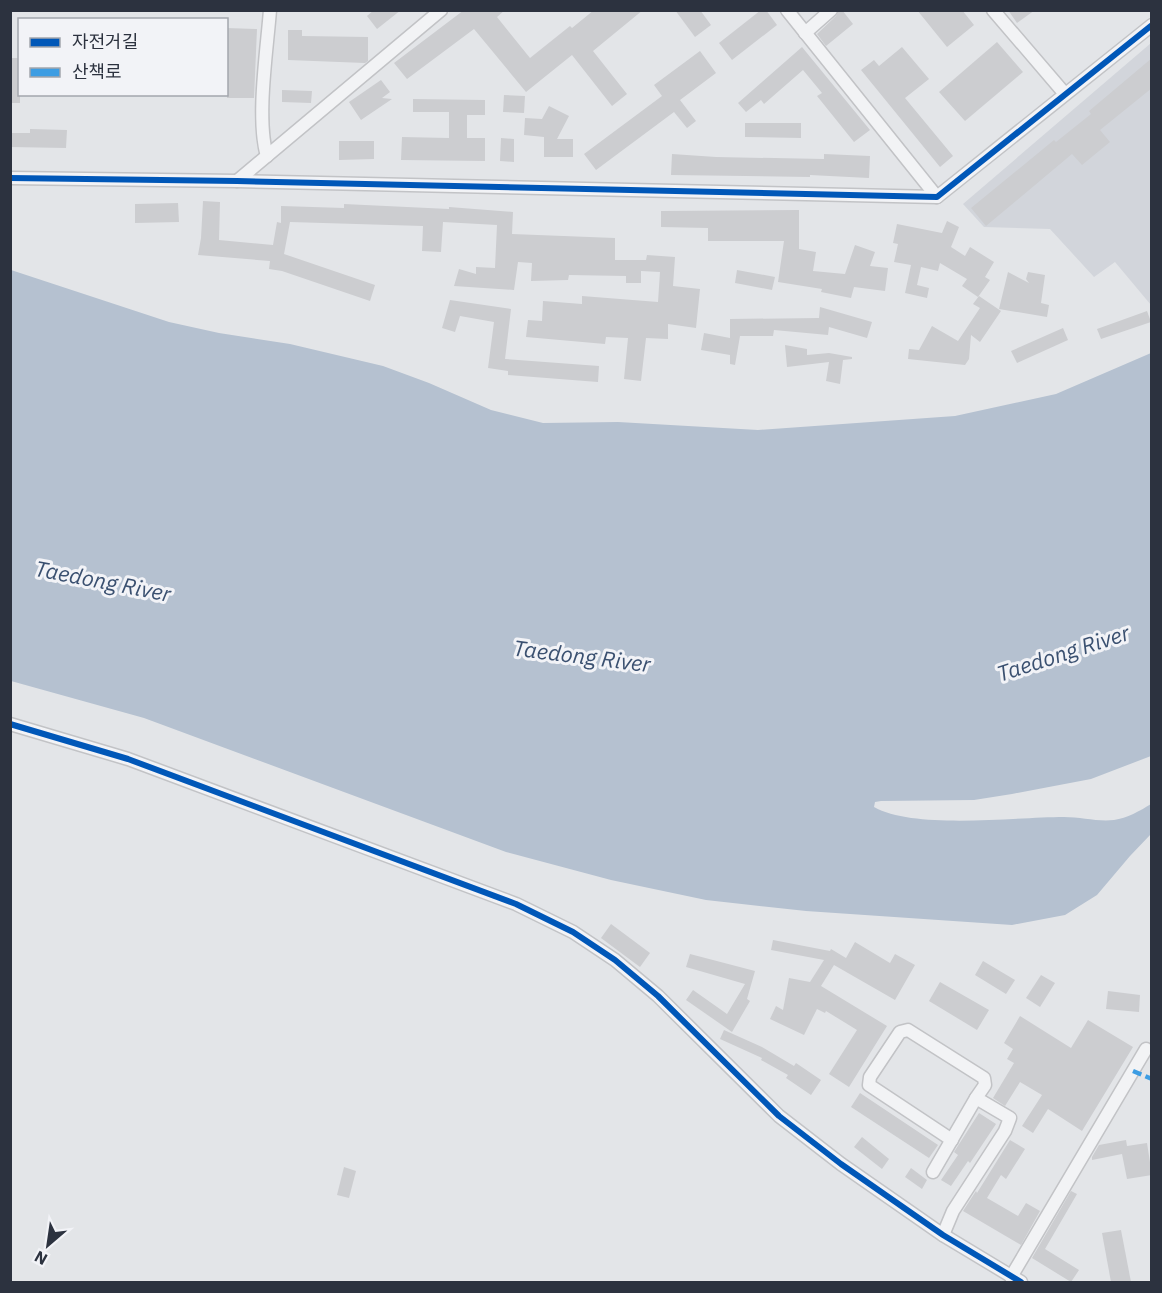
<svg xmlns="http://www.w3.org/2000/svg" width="1162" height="1293" font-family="'IBM Plex Sans','Noto Sans KR',sans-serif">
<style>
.built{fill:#d2d5db}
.water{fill:#b5c1d0}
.building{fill:#cccdd0}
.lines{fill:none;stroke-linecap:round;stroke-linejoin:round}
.street-casing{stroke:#c2c3c6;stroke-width:15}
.street{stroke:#f2f3f5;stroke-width:12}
.quiet{stroke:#3d9de3;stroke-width:4.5;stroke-dasharray:9 4.5;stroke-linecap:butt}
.cycleway-casing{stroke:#f2f3f7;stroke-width:10}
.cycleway{stroke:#0057b8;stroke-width:6}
.labels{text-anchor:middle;stroke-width:6;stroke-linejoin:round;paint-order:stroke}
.water-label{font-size:22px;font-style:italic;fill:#3a5070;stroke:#f2f3f7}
</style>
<rect width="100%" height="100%" fill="#e3e5e8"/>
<polygon class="built" points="1151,43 1151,305 1115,262 1094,277 1050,229 984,227 963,204"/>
<path class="water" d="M11 270 169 322 219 333 290 344 383 366 429 383 491 410 543 423 618 422 758 430 955 416 1056 394 1151 353V756L1091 779 1012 794 974 800 881 801 875 802 874 807C915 830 1015 817 1064 817 1081 817 1098 822 1114 820 1127 818 1140 811 1151 804V834L1130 856 1097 895 1065 915 1012 925 806 911 706 900 611 880 506 852 144 718 11 681Z"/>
<g class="building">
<polygon points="374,10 401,10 377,29 367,16"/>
<polygon points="464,10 505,10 497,17 530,58 570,26 572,28 594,10 643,10 593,51 627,94 612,106 572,55 526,92 474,29 407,79 394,63"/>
<polygon points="675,10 700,10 711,25 695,37"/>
<polygon points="761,10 766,10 777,25 732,60 719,43"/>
<polygon points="839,10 842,10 853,24 826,46 817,34 836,16"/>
<polygon points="917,10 962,10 974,25 947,47"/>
<polygon points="1008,10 1035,10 1017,23"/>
<polygon points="226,28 257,29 254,98 227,98"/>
<polygon points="288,30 302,30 302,36 368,37 368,61 365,63 288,60"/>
<polygon points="997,42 1023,72 965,121 939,92"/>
<polygon points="802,47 870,130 854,142 817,96 822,93 803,70 764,104 761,100 746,112 738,103"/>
<polygon points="902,47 929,79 905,98 953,156 940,167 861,70 874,60 879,66"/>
<polygon points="700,51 716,73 680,100 696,121 687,128 674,112 596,170 584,154 662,96 654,85"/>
<rect x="10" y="58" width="10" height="45"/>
<polygon points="1152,58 1152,88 1100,130 1110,142 1082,165 1072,154 986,226 971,208 1054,140 1056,142 1091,114 1089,111"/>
<polygon points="381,80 390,92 382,98 392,99 361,120 349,102"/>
<polygon points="282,90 312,91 311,103 282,102"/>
<polygon points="504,95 525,96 524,113 503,112"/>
<polygon points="413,99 485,100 485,115 467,115 467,138 485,138 485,161 401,160 402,137 449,138 449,112 413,112"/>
<polygon points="549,106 569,116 557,139 573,139 573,157 544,157 544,137 524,135 525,118 542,119"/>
<polygon points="745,123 801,123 801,138 745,137"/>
<polygon points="30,129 67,130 66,148 10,147 10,133 30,133"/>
<polygon points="501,138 514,139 514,162 500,161"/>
<polygon points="339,141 374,141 374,159 339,160"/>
<polygon points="672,154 716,157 824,159 824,154 870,156 869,178 810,175 810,177 671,175"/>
<polygon points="203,201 220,202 219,240 273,245 277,222 281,223 281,206 344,208 344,204 449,209 449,207 513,212 512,234 615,238 615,260 646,260 647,255 675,257 673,286 700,289 696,328 668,324 668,339 646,338 641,381 624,379 628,338 606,337 605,344 526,337 528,320 542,321 543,301 582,304 582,296 658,302 660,272 641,271 641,283 626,283 626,276 569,275 568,280 531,281 532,263 518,262 514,290 454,286 459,269 476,274 476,267 495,268 497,225 443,222 441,252 422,251 423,226 290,222 284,254 375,285 370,301 282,271 269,269 270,261 198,255 201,238"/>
<polygon points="178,203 179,222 135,223 135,204"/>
<polygon points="799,210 799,249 816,252 813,271 845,274 855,245 875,252 870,266 888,268 885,291 854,287 851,298 821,292 822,289 778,282 784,241 708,241 708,228 661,227 661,211"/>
<polygon points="947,221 959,227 951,247 965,256 970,247 994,262 985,277 990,280 978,297 962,286 967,279 940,263 938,271 921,267 917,285 929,288 927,298 905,293 911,265 894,262 898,244 893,243 897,224 942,233"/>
<polygon points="737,270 775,277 772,290 735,283"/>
<polygon points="1008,272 1029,283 1026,279 1028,272 1045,275 1041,303 1049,305 1047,317 999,309"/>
<polygon points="979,296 1001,311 980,342 971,335 969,359 965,365 908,359 909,349 919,350 932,326 958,341 980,308 973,304"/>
<polygon points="450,300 511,309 505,359 599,366 598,382 508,375 508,371 488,368 494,322 460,316 455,332 442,328"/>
<polygon points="820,307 872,322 867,338 829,327 828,335 774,330 773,336 740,336 735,365 730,364 730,355 701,350 704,333 730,338 730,319 819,318"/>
<polygon points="1147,311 1151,322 1101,339 1097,329"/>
<polygon points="1063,328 1068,340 1017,363 1011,351"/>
<polygon points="785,345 807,349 807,355 829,353 852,357 852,359 843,360 840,384 826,381 829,362 787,367"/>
<polygon points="611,924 650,953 640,967 601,938"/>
<polygon points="773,940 830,951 831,949 846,958 855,942 890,963 895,954 915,965 895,1000 834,965 821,986 887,1026 849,1087 829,1074 857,1030 826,1011 825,1013 817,1009 804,1035 770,1019 776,1006 783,1010 789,978 810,982 824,960 771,950"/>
<polygon points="690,954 755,971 747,999 750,1001 732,1032 686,1000 693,990 727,1014 745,984 686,967"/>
<polygon points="983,961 1015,980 1006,994 975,975"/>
<polygon points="1041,975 1055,983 1040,1007 1026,998"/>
<polygon points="940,982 989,1010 977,1030 929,1001"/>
<polygon points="1108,991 1140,995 1139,1012 1106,1009"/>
<polygon points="1020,1016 1071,1048 1088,1020 1133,1047 1082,1131 1048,1109 1033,1133 1022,1126 1042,1095 1020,1082 1005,1106 993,1098 1014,1063 1007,1059 1013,1049 1004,1043"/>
<polygon points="724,1030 762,1047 794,1066 796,1063 821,1080 811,1095 786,1078 788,1075 761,1060 762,1058 720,1039"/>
<polygon points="860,1093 938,1145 929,1158 851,1107"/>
<polygon points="979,1113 996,1124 970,1163 968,1161 951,1186 941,1180 958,1155 954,1152"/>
<polygon points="862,1137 889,1159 882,1169 854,1147"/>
<polygon points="1010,1140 1025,1149 1006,1179 1001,1175 987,1198 1018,1216 1026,1203 1040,1211 1021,1245 963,1211 976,1191 977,1193"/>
<polygon points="1126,1140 1127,1146 1147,1143 1152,1175 1127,1179 1122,1154 1092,1160 1092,1157 1099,1145"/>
<polygon points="344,1167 356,1171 349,1198 337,1195"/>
<polygon points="911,1168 927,1180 922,1189 905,1177"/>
<polygon points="1071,1191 1077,1194 1045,1249 1079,1270 1071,1282 1032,1258"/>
<polygon points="1121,1230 1131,1282 1111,1282 1102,1233"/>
</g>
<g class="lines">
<defs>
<g id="street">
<polyline points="787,10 937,197"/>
<polyline points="993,10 1065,94"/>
<polyline points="805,33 831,10"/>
<path d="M267 156C256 119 267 50 270 10"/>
<polyline points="10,178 237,181 937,197 1152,25"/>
<polyline points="237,181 441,10"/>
<polyline points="10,724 128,759 516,904 573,932 615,960 658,996 779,1116 841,1164 943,1235 1021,1282"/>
<polyline points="933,1172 976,1098"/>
<polyline points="943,1235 953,1211 1005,1131 1010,1118 976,1098 985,1085 984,1078 908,1030 900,1032 870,1077 869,1085 952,1140"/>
<polyline points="1011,1277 1146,1049"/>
</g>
</defs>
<use href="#street" class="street-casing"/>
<use href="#street" class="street"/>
<polyline class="quiet" points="1133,1071 1152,1079"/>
<defs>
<g id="cycleway">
<polyline points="10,178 237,181 937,197 1152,25"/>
<polyline points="10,724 128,759 516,904 573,932 615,960 658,996 779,1116 841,1164 943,1235 1021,1282"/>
</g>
</defs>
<use href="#cycleway" class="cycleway-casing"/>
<use href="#cycleway" class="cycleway"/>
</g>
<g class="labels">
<g class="water-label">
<text transform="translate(103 581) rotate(11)" y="8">Taedong River</text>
<text transform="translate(1063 653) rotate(-18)" y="8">Taedong River</text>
<text transform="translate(582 656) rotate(7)" y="8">Taedong River</text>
</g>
</g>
<rect width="1162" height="1293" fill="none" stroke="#2c323f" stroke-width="24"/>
<rect x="18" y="18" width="210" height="78" fill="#f2f3f7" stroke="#a3a6ad" stroke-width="1.5"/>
<rect x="30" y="38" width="30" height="9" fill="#0057b8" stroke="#a3a6ad" stroke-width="1.5"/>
<text x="72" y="48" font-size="18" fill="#2c323f">자전거길</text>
<rect x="30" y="68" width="30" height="9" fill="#3d9de3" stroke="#a3a6ad" stroke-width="1.5"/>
<text x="72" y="78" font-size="18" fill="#2c323f">산책로</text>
<g transform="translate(48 1245) rotate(209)" stroke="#f2f3f7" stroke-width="4.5" paint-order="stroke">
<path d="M0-4.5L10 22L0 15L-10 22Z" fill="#2c323f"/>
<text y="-9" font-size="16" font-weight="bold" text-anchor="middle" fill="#2c323f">N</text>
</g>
</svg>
